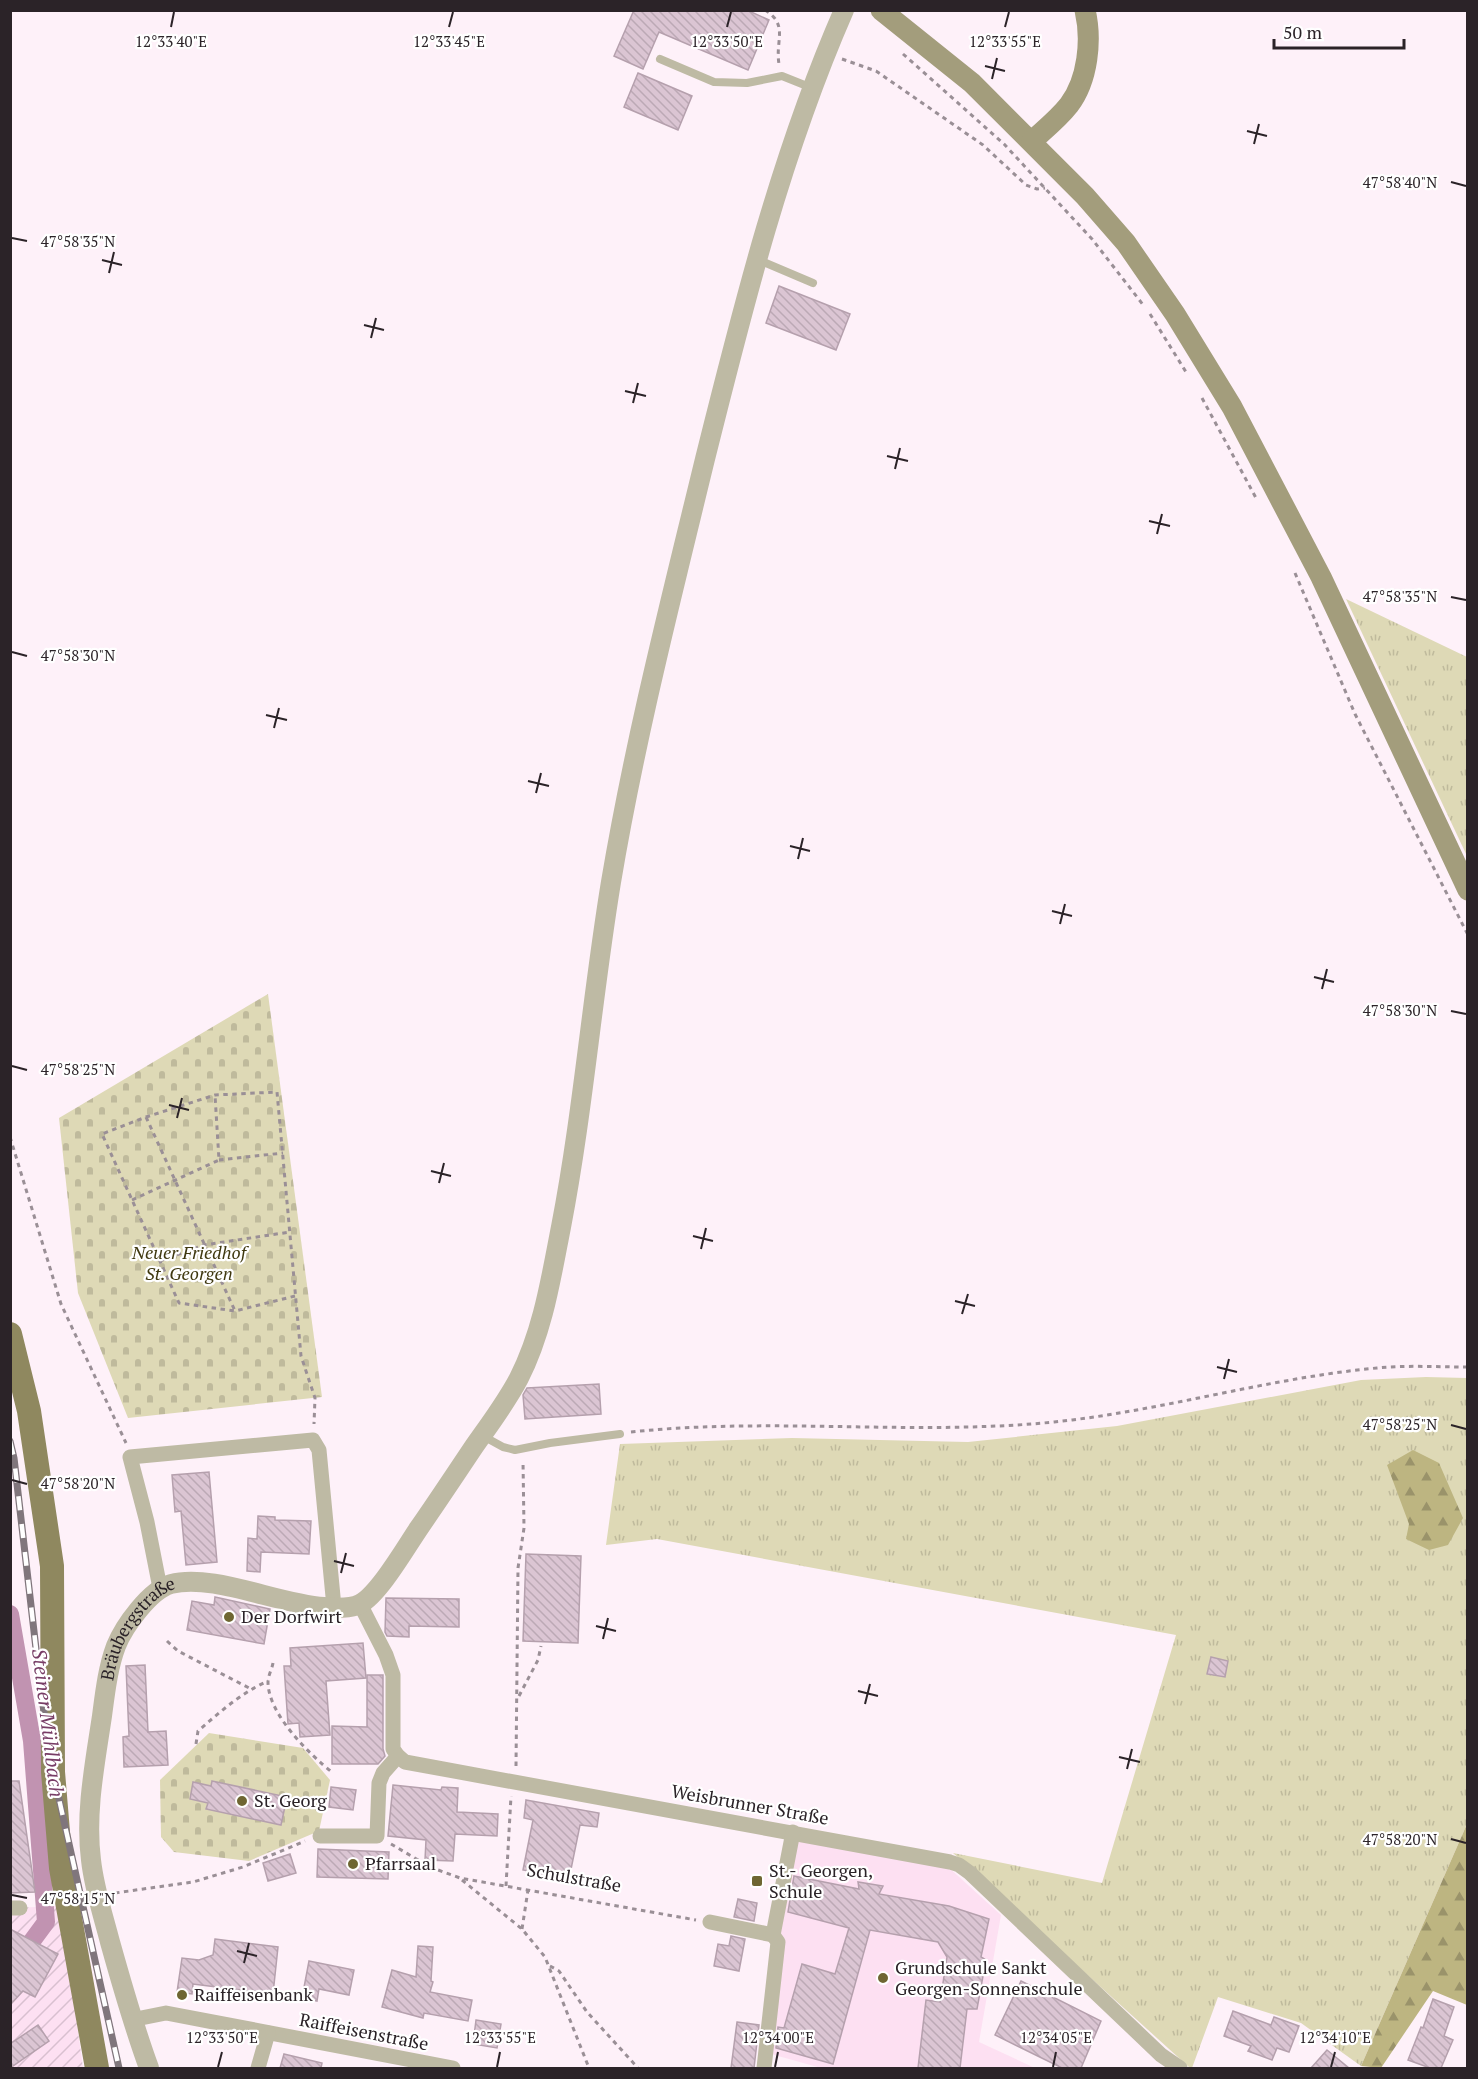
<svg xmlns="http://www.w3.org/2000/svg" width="1478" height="2079" font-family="'PT Serif',serif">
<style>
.built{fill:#fde0f2}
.industrial{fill:url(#industrial-furrows)}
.grass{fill:url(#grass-tufts)}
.forest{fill:url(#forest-firs)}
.cemetery{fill:url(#cemetery-stones)}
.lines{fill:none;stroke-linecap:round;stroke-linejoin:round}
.canal{stroke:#c193b1;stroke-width:18}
.building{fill:url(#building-back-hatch);stroke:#b5a0ad;stroke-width:1.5}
.path{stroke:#9a8f96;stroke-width:3;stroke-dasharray:4.5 4.5;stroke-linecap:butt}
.service{stroke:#bebaa4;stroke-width:8}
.minor{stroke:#bebaa4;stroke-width:15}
.tertiary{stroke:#bebaa4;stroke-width:20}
.secondary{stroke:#a39d7c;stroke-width:21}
.primary{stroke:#8f885f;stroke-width:24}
.rail-casing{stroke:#80767c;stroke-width:7}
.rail{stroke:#fff;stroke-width:4.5;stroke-dasharray:14;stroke-linecap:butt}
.ticks{fill:none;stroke:#2b2328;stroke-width:2}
.poi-dot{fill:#6e6632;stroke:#fff;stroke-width:2}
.labels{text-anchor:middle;stroke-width:4.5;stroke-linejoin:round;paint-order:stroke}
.park-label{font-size:18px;font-style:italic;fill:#3f380f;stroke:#fff}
.poi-label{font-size:18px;fill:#2b2328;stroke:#fff;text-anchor:start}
.street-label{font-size:18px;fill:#2b2328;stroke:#fff}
.water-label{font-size:20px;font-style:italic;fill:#783d66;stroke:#fff}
.ticks-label{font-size:15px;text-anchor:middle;fill:#2b2328;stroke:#fff;stroke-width:4.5;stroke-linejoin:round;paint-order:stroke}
</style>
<defs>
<pattern id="industrial-furrows" width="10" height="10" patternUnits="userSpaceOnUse" patternTransform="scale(1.5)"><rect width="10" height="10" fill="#fde0f2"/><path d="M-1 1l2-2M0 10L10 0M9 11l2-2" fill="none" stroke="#d9c0d0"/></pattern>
<pattern id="grass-tufts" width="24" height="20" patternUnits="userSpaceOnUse" patternTransform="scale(1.5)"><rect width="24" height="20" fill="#ded9b6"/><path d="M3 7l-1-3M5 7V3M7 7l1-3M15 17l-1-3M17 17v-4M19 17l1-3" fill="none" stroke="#bfba9c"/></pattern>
<pattern id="forest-firs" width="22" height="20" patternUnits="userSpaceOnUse" patternTransform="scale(1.5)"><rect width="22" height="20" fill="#bdb581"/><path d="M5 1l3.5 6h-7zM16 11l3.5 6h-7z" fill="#9a936a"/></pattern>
<pattern id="cemetery-stones" width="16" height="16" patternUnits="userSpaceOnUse" patternTransform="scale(1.5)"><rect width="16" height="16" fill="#ded9b6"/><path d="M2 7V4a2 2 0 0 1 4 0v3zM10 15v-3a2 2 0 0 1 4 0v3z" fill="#bfba9c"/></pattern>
<pattern id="building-back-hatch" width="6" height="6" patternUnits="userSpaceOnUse" patternTransform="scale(1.5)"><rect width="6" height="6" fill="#dbc5d3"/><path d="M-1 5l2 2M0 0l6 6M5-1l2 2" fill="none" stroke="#bca9b5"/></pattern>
</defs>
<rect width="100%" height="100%" fill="#fef1f9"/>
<polygon class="built" points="787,1836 946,1865 1001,1915 979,2042 1035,2068 821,2068 771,2054"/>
<polygon class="industrial" points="61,1906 83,2068 11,2068 10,1908"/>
<g class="grass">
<polygon points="1346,599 1467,657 1467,856"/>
<polygon points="1426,1377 1467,1378 1467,1824 1361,2066 1301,2023 1218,1997 1192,2068 1190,2068 953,1853 1102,1883 1176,1635 657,1539 606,1545 620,1444 792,1438 968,1442 1117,1426 1361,1380"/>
</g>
<g class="forest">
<polygon points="1413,1450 1439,1463 1463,1518 1448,1545 1429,1550 1406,1539 1409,1524 1387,1465"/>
<polygon points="1467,1824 1467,2005 1433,1991 1381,2068 1361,2066"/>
</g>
<g class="cemetery">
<polygon points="268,994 322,1397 128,1418 78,1293 59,1118"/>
<polygon points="209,1733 303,1748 330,1780 319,1831 249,1861 174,1852 161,1837 160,1780"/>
</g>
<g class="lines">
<polyline class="canal" points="10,1614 32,1741 46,1922 32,1941"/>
</g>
<g class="building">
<polygon points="634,10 747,10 769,20 748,70 659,32 643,69 614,56"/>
<polygon points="638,73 692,96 678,130 624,107"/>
<polygon points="779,286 850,314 836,350 766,323"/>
<polygon points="599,1384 601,1414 525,1419 523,1395 527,1388"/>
<polygon points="209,1472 217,1562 186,1565 181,1511 175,1512 172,1475"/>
<polygon points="258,1516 275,1517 275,1520 311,1521 309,1554 261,1552 260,1572 247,1571 248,1538 257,1539"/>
<polygon points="526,1554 581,1556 578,1643 523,1641"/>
<polygon points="215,1597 270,1609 264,1644 187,1630 192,1601 214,1605"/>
<polygon points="386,1598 459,1599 459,1627 409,1626 409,1637 387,1636 385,1632"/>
<polygon points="363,1643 366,1678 326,1681 330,1735 300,1737 299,1723 288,1724 284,1666 291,1666 290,1648"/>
<polygon points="1211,1657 1228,1661 1225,1677 1207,1674"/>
<polygon points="145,1665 148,1732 166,1731 168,1765 124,1767 123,1737 129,1736 126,1666"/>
<polygon points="367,1675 383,1675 383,1749 385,1756 378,1764 332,1764 332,1726 367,1727"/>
<polygon points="10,1781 19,1781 35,1892 10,1893"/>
<polygon points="212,1781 287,1797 281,1825 206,1809 208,1803 190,1799 193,1782 211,1786"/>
<polygon points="393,1785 441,1790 442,1787 458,1788 457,1812 498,1814 497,1836 455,1834 453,1861 425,1860 426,1840 388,1836"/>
<polygon points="331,1787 356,1790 353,1810 329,1807"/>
<polygon points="526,1800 599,1813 597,1827 580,1825 569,1879 523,1870 533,1820 524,1818"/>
<polygon points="318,1849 389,1852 388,1879 317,1877"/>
<polygon points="290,1854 296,1873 268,1881 263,1863"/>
<polygon points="794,1876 859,1889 858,1882 883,1886 879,1894 949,1906 989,1919 981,1957 986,1960 977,2009 967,2009 960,2068 918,2068 926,2000 940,2002 947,1957 938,1942 870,1930 833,2064 776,2048 778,2027 784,2028 802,1964 835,1974 849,1928 788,1912"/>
<polygon points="738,1899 757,1903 754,1921 734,1917"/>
<polygon points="10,1929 58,1954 35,1997 23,1991 10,2005"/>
<polygon points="731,1936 745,1939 739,1971 714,1966 718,1944 729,1946"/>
<polygon points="215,1939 278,1947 273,1994 193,1984 192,1994 177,1992 182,1958 199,1960 213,1955"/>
<polygon points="418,1946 433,1947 431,1981 433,1982 430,1992 472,2000 468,2021 424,2013 423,2018 382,2007 392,1970 416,1977"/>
<polygon points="309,1961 354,1970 349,1995 319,1989 317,2001 302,1998"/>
<polygon points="1021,1981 1101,2021 1081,2068 1062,2068 995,2035"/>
<polygon points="1433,1999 1454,2007 1444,2036 1453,2040 1441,2068 1430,2068 1408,2060 1421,2027 1423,2028"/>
<polygon points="1233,2011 1271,2025 1274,2017 1299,2026 1289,2052 1277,2048 1272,2060 1248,2051 1251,2046 1224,2036"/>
<polygon points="476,2020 501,2024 497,2048 473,2044"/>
<polygon points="737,2022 759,2025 754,2068 731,2068"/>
<polygon points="38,2025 49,2041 10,2068 10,2044"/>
<polygon points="1327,2050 1349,2068 1311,2068"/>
<polygon points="284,2054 322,2063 321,2068 280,2068"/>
</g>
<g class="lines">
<g class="path">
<path d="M765 10C789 25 775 40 779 64"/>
<polyline points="903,54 1004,144 1092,239 1144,306"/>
<polyline points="842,59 876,71 983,145 1026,185 1037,189 1045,188"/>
<polyline points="1150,314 1186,372"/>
<polyline points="1202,398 1256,498"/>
<polyline points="1295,573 1355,714 1468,935"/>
<polyline points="146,1117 235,1311"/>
<polyline points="10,1137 61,1304 126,1443"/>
<polyline points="219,1160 283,1153"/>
<polyline points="132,1200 219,1160 215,1095"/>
<polyline points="160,1261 204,1245 290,1232"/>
<polyline points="295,1296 235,1311 179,1303 102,1134 146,1117 215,1095 277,1092 301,1356 315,1398 314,1424"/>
<path d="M631 1432C772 1417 913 1436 1054 1422 1162 1411 1268 1378 1377 1368 1406 1365 1438 1367 1468 1367"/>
<polyline points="167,1641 178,1651 251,1689"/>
<path d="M273 1663C272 1669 268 1676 268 1682 268 1714 309 1754 333 1773"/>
<polyline points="519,1696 538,1660 541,1646"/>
<path d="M196 1744 198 1731C220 1712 241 1693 268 1681"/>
<polyline points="516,1766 518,1568 524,1528 523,1461"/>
<polyline points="391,1844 430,1867 460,1878 696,1920"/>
<polyline points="462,1880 522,1929 545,1957 589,2068"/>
<polyline points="506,1886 511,1796"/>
<polyline points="115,1893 193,1882 243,1867 305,1841"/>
<polyline points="522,1929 528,1890"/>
<polyline points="550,1966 559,1971 587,2012 638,2068"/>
</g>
<g class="service">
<polyline points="660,59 714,82 747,83 782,76 812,88"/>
<polyline points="759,260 813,283"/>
<polyline points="483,1436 503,1447 515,1450 550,1443 620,1434"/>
</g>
<g class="minor">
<polyline points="160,1588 147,1522 130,1457 313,1440 319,1450 334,1607"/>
<polyline points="360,1604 386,1655 393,1675 393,1749 398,1756 405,1762 950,1862 959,1865 970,1873 1161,2055 1180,2068"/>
<polyline points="320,1836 377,1836 379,1783 383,1773 398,1756"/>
<polyline points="10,1908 20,1908"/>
<polyline points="710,1922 773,1935"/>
<polyline points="131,2020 166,2013 453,2068"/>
<polyline points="258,2068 268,2033"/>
<polyline points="764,2068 778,1942 773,1935 793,1832"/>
</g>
<path class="tertiary" id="s1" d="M149 2068C134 2027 122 1985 110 1942 103 1915 94 1888 91 1860 85 1813 95 1763 102 1716 105 1693 108 1667 116 1646 124 1626 150 1590 171 1584 212 1573 278 1604 324 1607 336 1608 350 1609 360 1604 379 1594 406 1547 419 1528 437 1502 455 1475 473 1448 489 1425 506 1403 519 1378 543 1331 551 1278 561 1227 583 1113 592 997 611 882 635 739 671 599 705 459 743 307 781 154 844 10"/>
<g class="secondary">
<polyline points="881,10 972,83 1085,196 1126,243 1175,314 1232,407 1321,577 1468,890"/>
<path d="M1032 141C1044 130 1058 119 1069 105 1088 80 1092 40 1085 10"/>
</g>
<polyline class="primary" points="10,1334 29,1411 52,1566 53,1772 61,1868 97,2068"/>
<defs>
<polyline id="rail" points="10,1441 14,1458 41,1692 53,1772 119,2068"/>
</defs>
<use href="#rail" class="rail-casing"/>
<use href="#rail" class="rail"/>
</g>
<path class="ticks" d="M171 27 174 12M449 27 453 12M727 27 731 12M1005 27 1009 12M985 66 1005 71M992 79 997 58M1247 131 1267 136M1254 144 1259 124M1451 182 1466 186M12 238 27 241M102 260 122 265M109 273 114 252M364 325 384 330M371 338 376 318M625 391 646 396M633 403 638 383M887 456 908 461M895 469 900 448M1149 521 1170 526M1157 534 1162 514M1451 597 1466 600M12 652 27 656M266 715 287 720M274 728 279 708M528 781 549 786M536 793 541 773M790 846 810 851M798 859 803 838M1052 911 1072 916M1060 924 1065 904M1314 977 1334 982M1322 989 1327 969M1451 1011 1466 1014M12 1066 27 1070M169 1105 189 1110M177 1118 182 1098M431 1171 451 1176M439 1183 444 1163M693 1236 713 1241M701 1249 706 1228M955 1301 975 1306M962 1314 968 1294M1217 1367 1237 1372M1224 1379 1229 1359M1451 1425 1466 1429M12 1480 27 1484M334 1561 354 1566M341 1573 346 1553M596 1626 616 1631M603 1639 608 1618M858 1691 878 1696M865 1704 870 1684M1119 1757 1140 1762M1127 1769 1132 1749M1451 1839 1466 1843M12 1895 27 1898M237 1951 257 1956M244 1963 249 1943M218 2067 222 2052M497 2067 500 2052M775 2067 778 2052M1053 2067 1056 2052M1331 2067 1335 2052"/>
<g class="poi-dot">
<circle cx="229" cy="1617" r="6"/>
<circle cx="242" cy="1801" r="6"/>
<circle cx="353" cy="1864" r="6"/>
<rect x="751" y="1875" width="12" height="12" rx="3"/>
<circle cx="883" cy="1978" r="6"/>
<circle cx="182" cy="1995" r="6"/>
</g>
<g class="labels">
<g class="park-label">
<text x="189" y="1259">Neuer Friedhof<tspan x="189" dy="21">St. Georgen</tspan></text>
</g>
<g class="poi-label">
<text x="241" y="1623">Der Dorfwirt</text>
<text x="254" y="1807">St. Georg</text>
<text x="365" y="1870">Pfarrsaal</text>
<text x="769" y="1877">St.- Georgen,<tspan x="769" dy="21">Schule</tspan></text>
<text x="895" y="1974">Grundschule Sankt<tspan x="895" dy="21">Georgen-Sonnenschule</tspan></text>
<text x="194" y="2001">Raiffeisenbank</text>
</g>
<g class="street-label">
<text dy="6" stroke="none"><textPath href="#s1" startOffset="459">Bräubergstraße</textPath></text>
<text transform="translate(750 1805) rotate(10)" y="6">Weisbrunner Straße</text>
<text transform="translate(574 1878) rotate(10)" y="6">Schulstraße</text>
<text transform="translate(364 2032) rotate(11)" y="6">Raiffeisenstraße</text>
</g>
<g class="water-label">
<text transform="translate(48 1723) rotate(83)" y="7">Steiner Mühlbach</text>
</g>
</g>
<g class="ticks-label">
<text x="171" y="47">12°33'40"E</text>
<text x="449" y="47">12°33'45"E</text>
<text x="727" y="47">12°33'50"E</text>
<text x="1005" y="47">12°33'55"E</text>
<text x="1400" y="188">47°58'40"N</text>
<text x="78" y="247">47°58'35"N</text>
<text x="1400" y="602">47°58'35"N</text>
<text x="78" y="661">47°58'30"N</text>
<text x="1400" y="1016">47°58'30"N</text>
<text x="78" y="1075">47°58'25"N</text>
<text x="1400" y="1430">47°58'25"N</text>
<text x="78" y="1489">47°58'20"N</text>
<text x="1400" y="1845">47°58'20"N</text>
<text x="78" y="1904">47°58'15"N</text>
<text x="222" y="2043">12°33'50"E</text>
<text x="500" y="2043">12°33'55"E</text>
<text x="778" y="2043">12°34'00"E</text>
<text x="1056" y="2043">12°34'05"E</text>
<text x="1335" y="2043">12°34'10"E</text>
</g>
<rect width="1478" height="2079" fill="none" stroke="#2b2328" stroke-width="24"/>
<path d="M1274 39v9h130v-9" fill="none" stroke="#2b2328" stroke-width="3"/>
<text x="1283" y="39" font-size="18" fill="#2b2328" stroke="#ffffff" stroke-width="4.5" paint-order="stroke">50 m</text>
</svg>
